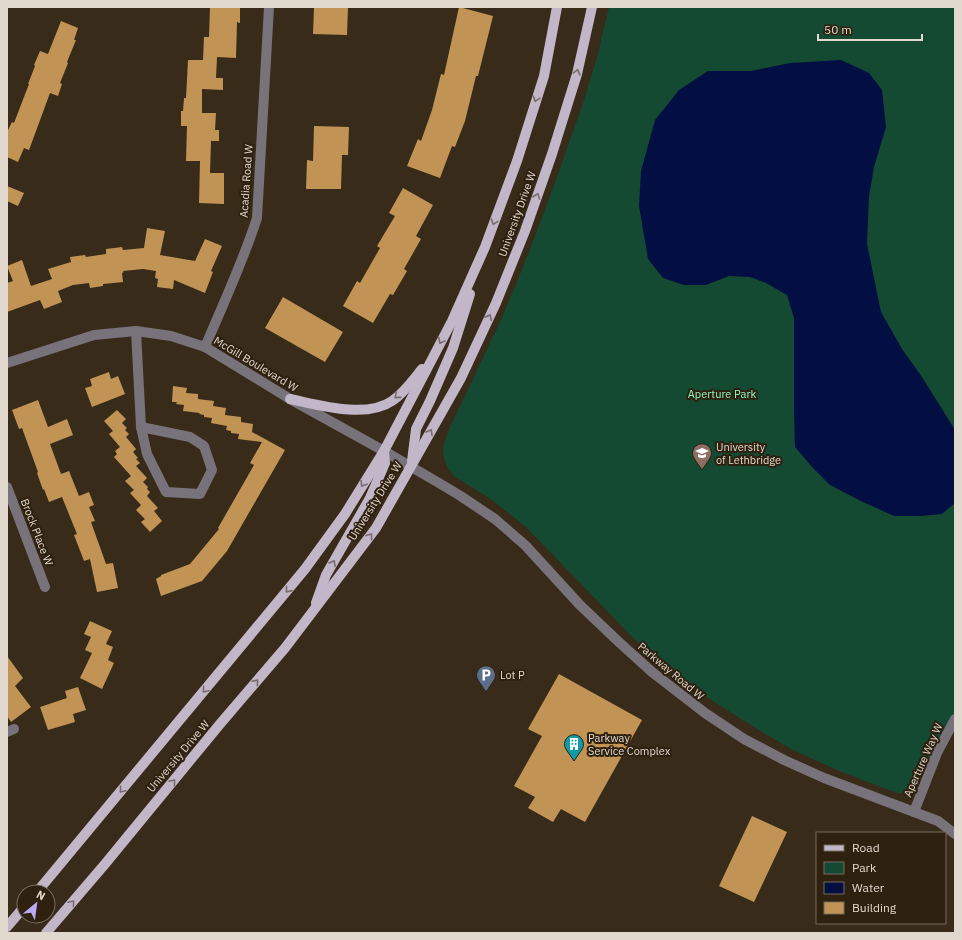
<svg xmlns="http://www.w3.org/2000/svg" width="962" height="940" font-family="'IBM Plex Sans',sans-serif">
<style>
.green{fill:#144932}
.water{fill:#030f42}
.building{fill:#c19455}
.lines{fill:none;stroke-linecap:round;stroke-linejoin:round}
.minor{stroke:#78727b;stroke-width:10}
.major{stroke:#c2b6c9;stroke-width:10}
.oneway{stroke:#786c6c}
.labels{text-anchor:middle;stroke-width:4;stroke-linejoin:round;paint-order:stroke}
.street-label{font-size:11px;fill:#e2d9ce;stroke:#2e2110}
.park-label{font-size:11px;fill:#8cf9c3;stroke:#2e2110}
.poi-label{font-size:11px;fill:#e2d9ce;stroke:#2e2110;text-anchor:start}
</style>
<rect width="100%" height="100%" fill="#382b19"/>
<polygon class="green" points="609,7 955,7 955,712 916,782 908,792 905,793 900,793 891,791 837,770 793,750 757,729 708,698 634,639 527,528 492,500 454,476 446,465 443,453 444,443 449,429 499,324 517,282 532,244 557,177 583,103 597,57"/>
<polygon class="water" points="841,60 869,73 882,90 886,127 874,167 869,196 867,244 881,312 902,349 922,377 955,430 955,503 942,514 921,516 894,516 863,502 830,485 812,467 795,447 794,412 794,318 787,295 766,283 750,277 729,276 706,285 684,285 663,278 648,259 639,206 641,171 655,120 679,90 708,71 751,71 790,63"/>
<g class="building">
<polygon points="210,7 240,7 240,23 237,22 236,58 217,57 216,78 223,78 223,90 202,89 202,113 216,113 215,130 219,130 219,141 211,141 210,173 224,173 224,204 199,203 200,161 186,161 187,126 181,126 181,111 183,111 184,98 186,98 188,60 203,60 204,37 209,37"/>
<polygon points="314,7 348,7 347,35 313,34"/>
<polygon points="459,7 493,16 478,76 476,76 465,121 455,147 452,146 440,178 407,166 418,139 421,141 432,110 441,74 444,75"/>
<polygon points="61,21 78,28 74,40 76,40 67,62 68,63 60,83 62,84 58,96 50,93 29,150 24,148 18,162 7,157 7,132 12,122 14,123 29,84 28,84 35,66 34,65 40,51 48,54"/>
<polygon points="314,126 349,127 348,155 342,155 341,189 306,189 307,160 313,161"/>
<polygon points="7,186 24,193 18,206 7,201"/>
<polygon points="403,188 433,205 416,236 421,239 404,269 407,271 393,295 390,294 373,323 343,306 357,281 360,283 380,248 377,246 395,216 389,213"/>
<polygon points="147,228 165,231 160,255 195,261 205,239 222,246 211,271 213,272 205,293 174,280 173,289 157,287 158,279 155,278 156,271 143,269 123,271 124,272 122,273 123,282 103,284 103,286 90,288 89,283 73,285 58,291 62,302 44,309 40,300 7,312 7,283 13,281 7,266 22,260 31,286 52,279 48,269 71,262 70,257 85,255 86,257 106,254 106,249 122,247 123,250 144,248"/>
<polygon points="283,297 343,332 325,362 265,328"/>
<polygon points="109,372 111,379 118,376 125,394 92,407 85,388 92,386 90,379"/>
<polygon points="173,386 187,388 186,393 198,394 198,399 214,401 213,406 226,408 225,415 241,417 241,422 253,424 252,432 285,450 227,551 202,581 161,596 156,579 161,576 161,575 190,564 219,529 218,528 254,465 250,463 262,442 238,439 239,434 231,433 231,431 226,430 227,426 211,423 212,418 204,417 204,415 199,414 200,413 183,411 184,405 176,404 177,402 172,402"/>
<polygon points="38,400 48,427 67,419 73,435 50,444 61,474 69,471 79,496 89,492 94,505 89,507 95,521 91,522 106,564 113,563 118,588 97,592 90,559 84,561 74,535 77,534 62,497 49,502 44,489 43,490 37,473 38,472 22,428 19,429 12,410"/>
<polygon points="117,410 126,419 122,423 127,428 125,430 129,434 126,437 136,449 133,452 138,458 136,459 140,463 136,466 147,478 143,482 148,487 147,489 150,492 147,496 158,508 154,511 162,521 150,532 141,522 145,519 136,510 141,505 130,493 134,490 125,481 131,476 114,457 117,454 115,451 120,447 109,434 113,431 104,421"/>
<polygon points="90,621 112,631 106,644 113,647 108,660 114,663 102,689 80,678 92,653 85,650 91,637 84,634"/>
<polygon points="7,656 23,678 15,686 31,707 11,722 7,716"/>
<polygon points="559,674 642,720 585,822 561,809 553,822 528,808 535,797 514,786 542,736 528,729"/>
<polygon points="78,687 86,710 73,714 75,722 48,730 40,707 67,698 65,691"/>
<polygon points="752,816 787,832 754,902 719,886"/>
</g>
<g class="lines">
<g class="minor">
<polyline points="136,331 141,427"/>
<path d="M205 347C223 304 243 262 257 218L269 7"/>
<polyline points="7,363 94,335 136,331 171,336 205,347 290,399 384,451 439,483 459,495 495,519 525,545 579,604 619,642 652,672 705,713 744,739 784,760 824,778 938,821 955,834"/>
<polygon points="141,427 190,437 204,446 212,470 200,494 166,492 147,454"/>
<polyline points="7,487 45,587"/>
<polyline points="7,732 14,729"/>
<polyline points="914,812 937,753 955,719"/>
</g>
<g class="major">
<path d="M290 399C319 405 366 419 392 401 404 393 413 380 422 369"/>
<polyline points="412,461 416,429 430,401 453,348 470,294"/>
<polyline points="316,603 326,575 370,498 385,463 384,451"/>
<polyline points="37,892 305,569 345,514 384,451 452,321 485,247 517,161 544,76 557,7"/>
<polyline points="7,927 24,907"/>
<polyline points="46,933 105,864 220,724 285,648 376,528 461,378 496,303 525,231 552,154 577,74 592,7"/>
</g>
</g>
<defs><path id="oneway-chevron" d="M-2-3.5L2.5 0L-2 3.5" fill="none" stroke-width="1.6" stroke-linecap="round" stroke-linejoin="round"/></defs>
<g class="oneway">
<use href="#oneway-chevron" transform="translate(577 72) rotate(-75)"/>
<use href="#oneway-chevron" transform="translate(536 99) rotate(108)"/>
<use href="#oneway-chevron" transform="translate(537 196) rotate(-71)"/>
<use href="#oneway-chevron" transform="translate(494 222) rotate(110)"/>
<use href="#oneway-chevron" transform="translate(489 317) rotate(-65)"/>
<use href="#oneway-chevron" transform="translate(441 341) rotate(118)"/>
<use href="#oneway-chevron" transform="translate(397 396) rotate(139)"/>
<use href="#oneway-chevron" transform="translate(430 432) rotate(-61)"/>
<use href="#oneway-chevron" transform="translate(363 484) rotate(122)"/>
<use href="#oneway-chevron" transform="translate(370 536) rotate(-53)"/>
<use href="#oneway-chevron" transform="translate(333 563) rotate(-60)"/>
<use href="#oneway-chevron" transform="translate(288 590) rotate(129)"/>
<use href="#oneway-chevron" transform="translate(256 682) rotate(-49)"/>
<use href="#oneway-chevron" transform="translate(205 690) rotate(130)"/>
<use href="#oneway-chevron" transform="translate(173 782) rotate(-50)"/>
<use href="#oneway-chevron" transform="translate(122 790) rotate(130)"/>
<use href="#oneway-chevron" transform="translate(72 903) rotate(-50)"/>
</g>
<defs>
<symbol id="university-pin" viewBox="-11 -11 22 30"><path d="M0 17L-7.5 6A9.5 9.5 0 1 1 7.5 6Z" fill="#8d6e63" stroke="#2e2110"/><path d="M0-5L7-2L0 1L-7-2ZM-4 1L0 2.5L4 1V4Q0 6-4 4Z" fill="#fff"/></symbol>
<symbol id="parking-pin" viewBox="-11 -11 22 30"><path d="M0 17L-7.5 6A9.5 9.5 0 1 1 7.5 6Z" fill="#5c6f8a" stroke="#2e2110"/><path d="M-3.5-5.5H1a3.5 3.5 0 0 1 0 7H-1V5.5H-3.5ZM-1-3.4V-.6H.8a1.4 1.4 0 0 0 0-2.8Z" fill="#fff"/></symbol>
<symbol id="building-pin" viewBox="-11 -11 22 30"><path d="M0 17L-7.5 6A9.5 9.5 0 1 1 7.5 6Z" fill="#0f9aa8" stroke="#2e2110"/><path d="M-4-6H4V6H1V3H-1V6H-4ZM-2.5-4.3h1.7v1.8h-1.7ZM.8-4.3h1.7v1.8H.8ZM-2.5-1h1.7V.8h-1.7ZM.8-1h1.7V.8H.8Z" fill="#fff"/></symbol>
</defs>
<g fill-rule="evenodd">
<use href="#university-pin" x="691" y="442" width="22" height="30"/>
<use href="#parking-pin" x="475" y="664" width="22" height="30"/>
<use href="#building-pin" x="563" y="733" width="22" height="30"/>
</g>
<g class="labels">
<g class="street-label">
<text transform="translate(246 181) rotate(-86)" y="4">Acadia Road W</text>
<text transform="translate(517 214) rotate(-70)" y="4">University Drive W</text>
<text transform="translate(256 364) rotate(31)" y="4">McGill Boulevard W</text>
<text transform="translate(375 501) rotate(-58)" y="4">University Drive W</text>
<text transform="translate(37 532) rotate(69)" y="4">Brock Place W</text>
<text transform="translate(671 671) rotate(40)" y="4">Parkway Road W</text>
<text transform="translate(178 756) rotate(-50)" y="4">University Drive W</text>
<text transform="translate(923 760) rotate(-66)" y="4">Aperture Way W</text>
</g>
<g class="park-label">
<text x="722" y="398">Aperture Park</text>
</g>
<g class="poi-label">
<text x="716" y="451">University<tspan x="716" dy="13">of Lethbridge</tspan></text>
<text x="500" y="679">Lot P</text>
<text x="588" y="742">Parkway<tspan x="588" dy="13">Service Complex</tspan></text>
</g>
</g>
<rect width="962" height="940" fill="none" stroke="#e2d9ce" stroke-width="16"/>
<rect x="816" y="832" width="130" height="92" fill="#2e2110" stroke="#766b5c"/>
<rect x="824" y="845" width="20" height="6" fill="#c2b6c9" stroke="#766b5c"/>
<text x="852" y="852" font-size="12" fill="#e2d9ce">Road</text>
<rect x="824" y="862" width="20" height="12" fill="#144932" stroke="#766b5c"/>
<text x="852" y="872" font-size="12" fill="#e2d9ce">Park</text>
<rect x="824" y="882" width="20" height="12" fill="#030f42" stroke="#766b5c"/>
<text x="852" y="892" font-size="12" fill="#e2d9ce">Water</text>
<rect x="824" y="902" width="20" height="12" fill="#c19455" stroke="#766b5c"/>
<text x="852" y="912" font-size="12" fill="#e2d9ce">Building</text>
<g transform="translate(36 904) rotate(29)"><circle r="19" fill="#2e2110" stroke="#766b5c"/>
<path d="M0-3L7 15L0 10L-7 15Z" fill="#bcaaf5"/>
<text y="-6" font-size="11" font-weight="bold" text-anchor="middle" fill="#e2d9ce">N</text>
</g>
<path d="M818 34v6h104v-6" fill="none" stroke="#e2d9ce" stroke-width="2"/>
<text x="824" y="34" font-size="12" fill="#e2d9ce" stroke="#2e2110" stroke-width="3" paint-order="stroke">50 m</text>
</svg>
